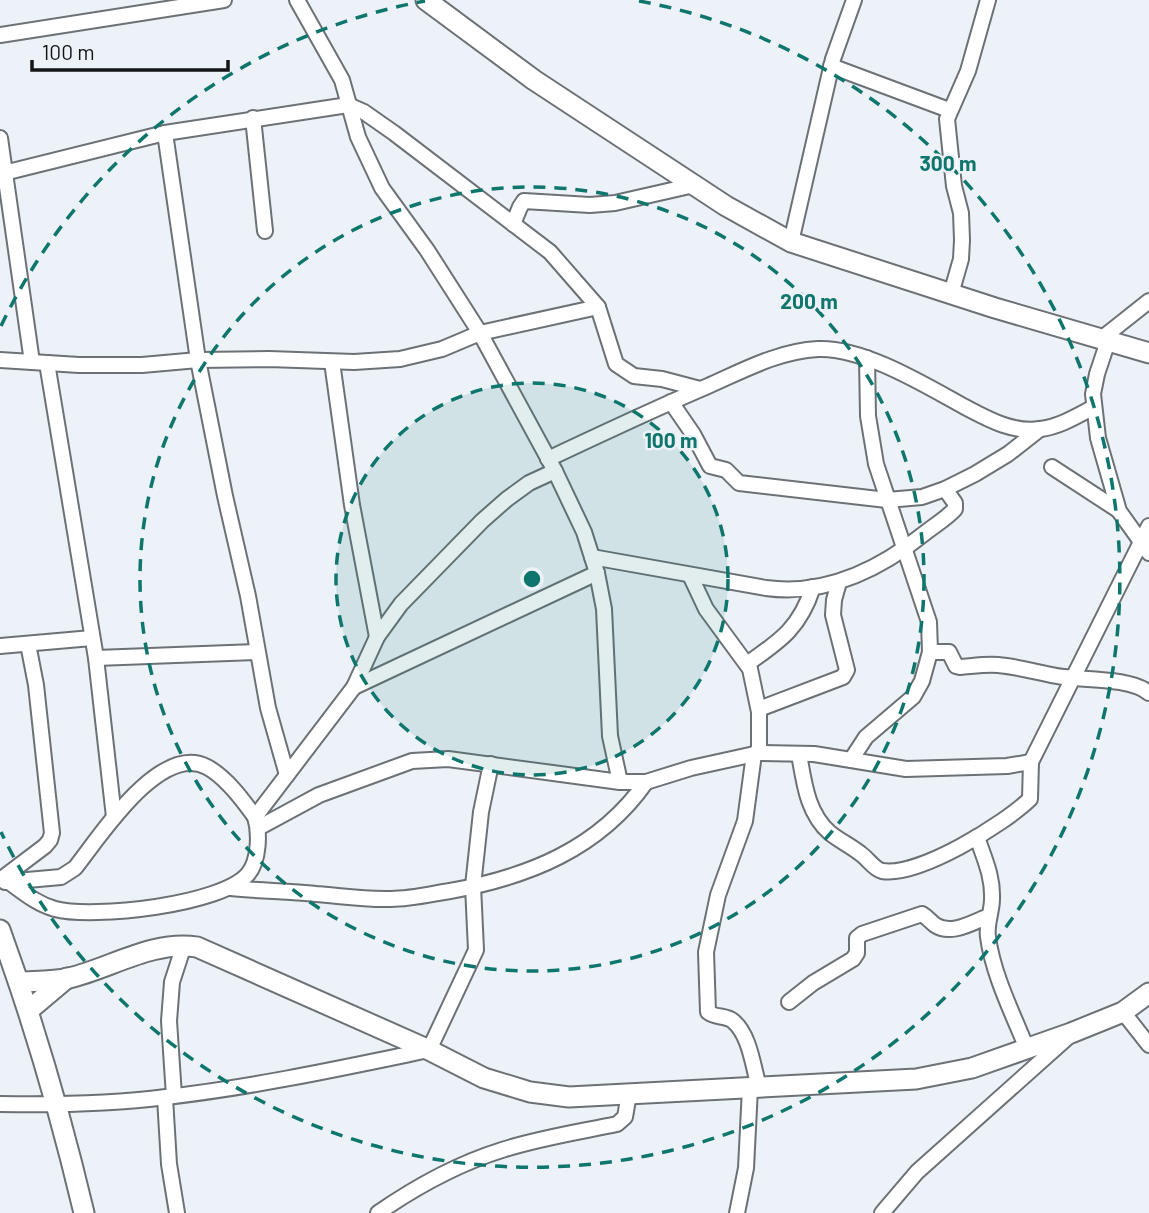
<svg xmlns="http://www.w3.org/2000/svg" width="1149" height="1213" font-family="Barlow,sans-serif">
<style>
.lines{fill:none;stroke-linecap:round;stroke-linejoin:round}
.street-casing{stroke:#6c7176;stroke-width:18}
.secondary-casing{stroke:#6c7176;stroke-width:23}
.street{stroke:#fff;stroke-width:14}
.secondary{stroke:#fff;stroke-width:19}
.ring{fill:none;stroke:#0f766e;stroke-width:3.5;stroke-dasharray:12 9}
.centre{fill:#0f766e;stroke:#ecf2f7;stroke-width:3.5}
.ring-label{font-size:21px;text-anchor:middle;font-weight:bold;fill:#0f766e;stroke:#ecf2f7;stroke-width:5;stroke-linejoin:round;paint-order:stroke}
</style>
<rect width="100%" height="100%" fill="#ecf2f7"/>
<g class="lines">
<defs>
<g id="street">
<polyline points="297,0 342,80 358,137 382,188 427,250 480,333 555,471 584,532 597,573 604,609 610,736 620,782"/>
<polyline points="0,35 224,0"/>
<polyline points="831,66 949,110"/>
<polyline points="253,118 265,231"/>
<polyline points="165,133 198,360 225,496 248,596 268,708 287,775"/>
<polyline points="0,138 32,362"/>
<polyline points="0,174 165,133 348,105 364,112 394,133 550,252 598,307 616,364 634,376 662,379 700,389"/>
<polyline points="513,224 520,207 524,201 590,205 615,203 694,185"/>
<polyline points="791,242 833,59 854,0"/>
<polyline points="951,294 961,259 962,240 961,213 954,186 947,119 968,71 988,0"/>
<polyline points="1101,339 1149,301"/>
<polyline points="1108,341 1097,374 1093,394 1098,438 1119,511 1149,553"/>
<polyline points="0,360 79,365 142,365 198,360 269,359 354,362 400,359 442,349 480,333 598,307"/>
<polyline points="332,362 352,505 377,637"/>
<polyline points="47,363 96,658 114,817"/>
<polyline points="671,402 693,434 710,466 726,470 739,483 887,500 922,497 945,489 975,474 1008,454 1040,429"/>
<path d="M548 459C601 434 654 409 708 386 744 370 779 351 818 349 863 347 925 385 965 407 988 419 1012 433 1040 429 1059 427 1077 416 1094 407"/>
<polyline points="1052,467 1118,510"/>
<path d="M592 557 766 588C826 596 879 570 925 533 935 525 947 518 955 509V503L945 489"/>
<polyline points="690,575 706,609 750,669 759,712 759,753"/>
<polyline points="0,646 92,638"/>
<path d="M930 652H949L956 666 960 667C973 666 986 664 998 665 1021 667 1042 674 1063 677 1087 680 1131 678 1149 693"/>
<polyline points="96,658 257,652"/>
<path d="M747 664C780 641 800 628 813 587"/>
<polyline points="354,687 597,573"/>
<polyline points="759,709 843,677 847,670 833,615 834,600 839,582"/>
<path d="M754 754 745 821 718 895 706 952 708 1012C715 1018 726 1015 733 1021 750 1035 753 1067 759 1087"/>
<path d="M799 754C804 782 807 813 830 833 840 841 851 846 861 854 868 859 874 869 882 871 919 877 1004 824 1030 799L1031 762 1149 526"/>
<polyline points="851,760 866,737 913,697 922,681 930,652 929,622 876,464 868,416 867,358"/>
<polyline points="258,828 319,795 412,761 448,759 620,782 646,782 691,768 759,753 814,754 906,769 1007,766 1031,762"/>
<path d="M977 837C984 858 993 876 992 899 992 912 986 924 988 937 993 975 1013 1014 1027 1049"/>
<polyline points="0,880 45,846 50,840 52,833 36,685 28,644"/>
<path d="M5 882 61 877 75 868C99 838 160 742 207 767 226 777 243 800 255 817"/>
<path d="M9 882C24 893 37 904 55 909 93 919 222 905 248 874 259 861 260 833 255 817L354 687 377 637 401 604 482 521 507 499 529 483 555 471"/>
<path d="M231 888C259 891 288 891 316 894 341 896 366 900 391 899 411 899 431 894 450 891 528 877 599 849 646 782"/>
<path d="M789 1002 813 983 853 959 857 953V938L862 934 922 914C927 917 930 921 935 925 951 936 973 922 989 916"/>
<polyline points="1123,1012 1149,1045"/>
<polyline points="174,1096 169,1021 172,982 184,945"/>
<polyline points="165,1098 169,1164 177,1213"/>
<path d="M0 1104C55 1105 111 1104 166 1097 254 1087 342 1068 429 1050L476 950 473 886 481 812 491 764"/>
<path d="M378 1213C417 1186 457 1164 502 1150 539 1138 579 1132 617 1124L625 1117 629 1094"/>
<polyline points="737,1213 746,1168 750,1088"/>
<polyline points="882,1213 917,1172 1068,1037"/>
</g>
<g id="secondary">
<polyline points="426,0 534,80 726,206 791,242 995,308 1149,353"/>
<path d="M0 930C34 1023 61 1116 84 1213"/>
<path d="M19 982C35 981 53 982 69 978 111 968 153 940 197 947L429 1050 484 1078 530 1092 569 1097 916 1079 972 1068 1071 1033 1123 1012 1149 993"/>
<polyline points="29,1010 67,978"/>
</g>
</defs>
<use href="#street" class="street-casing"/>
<use href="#secondary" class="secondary-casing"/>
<use href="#street" class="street"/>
<use href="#secondary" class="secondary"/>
</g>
<circle cx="532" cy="579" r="196" fill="#0f766e" fill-opacity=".12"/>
<g class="ring">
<circle cx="532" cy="579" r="196"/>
<circle cx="532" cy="579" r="392"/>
<path d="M1 326A588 588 0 0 1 425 1M639 1A588 588 0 1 1 1 832"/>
</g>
<circle cx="532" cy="579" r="10" class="centre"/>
<g class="ring-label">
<text x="948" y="171">300 m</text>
<text x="809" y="309">200 m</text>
<text x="671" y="448">100 m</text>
</g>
<path d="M32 60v10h196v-10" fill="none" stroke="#131517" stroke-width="3.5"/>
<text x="42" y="60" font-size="21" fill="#131517" stroke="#ecf2f7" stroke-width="5" paint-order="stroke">100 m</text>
</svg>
